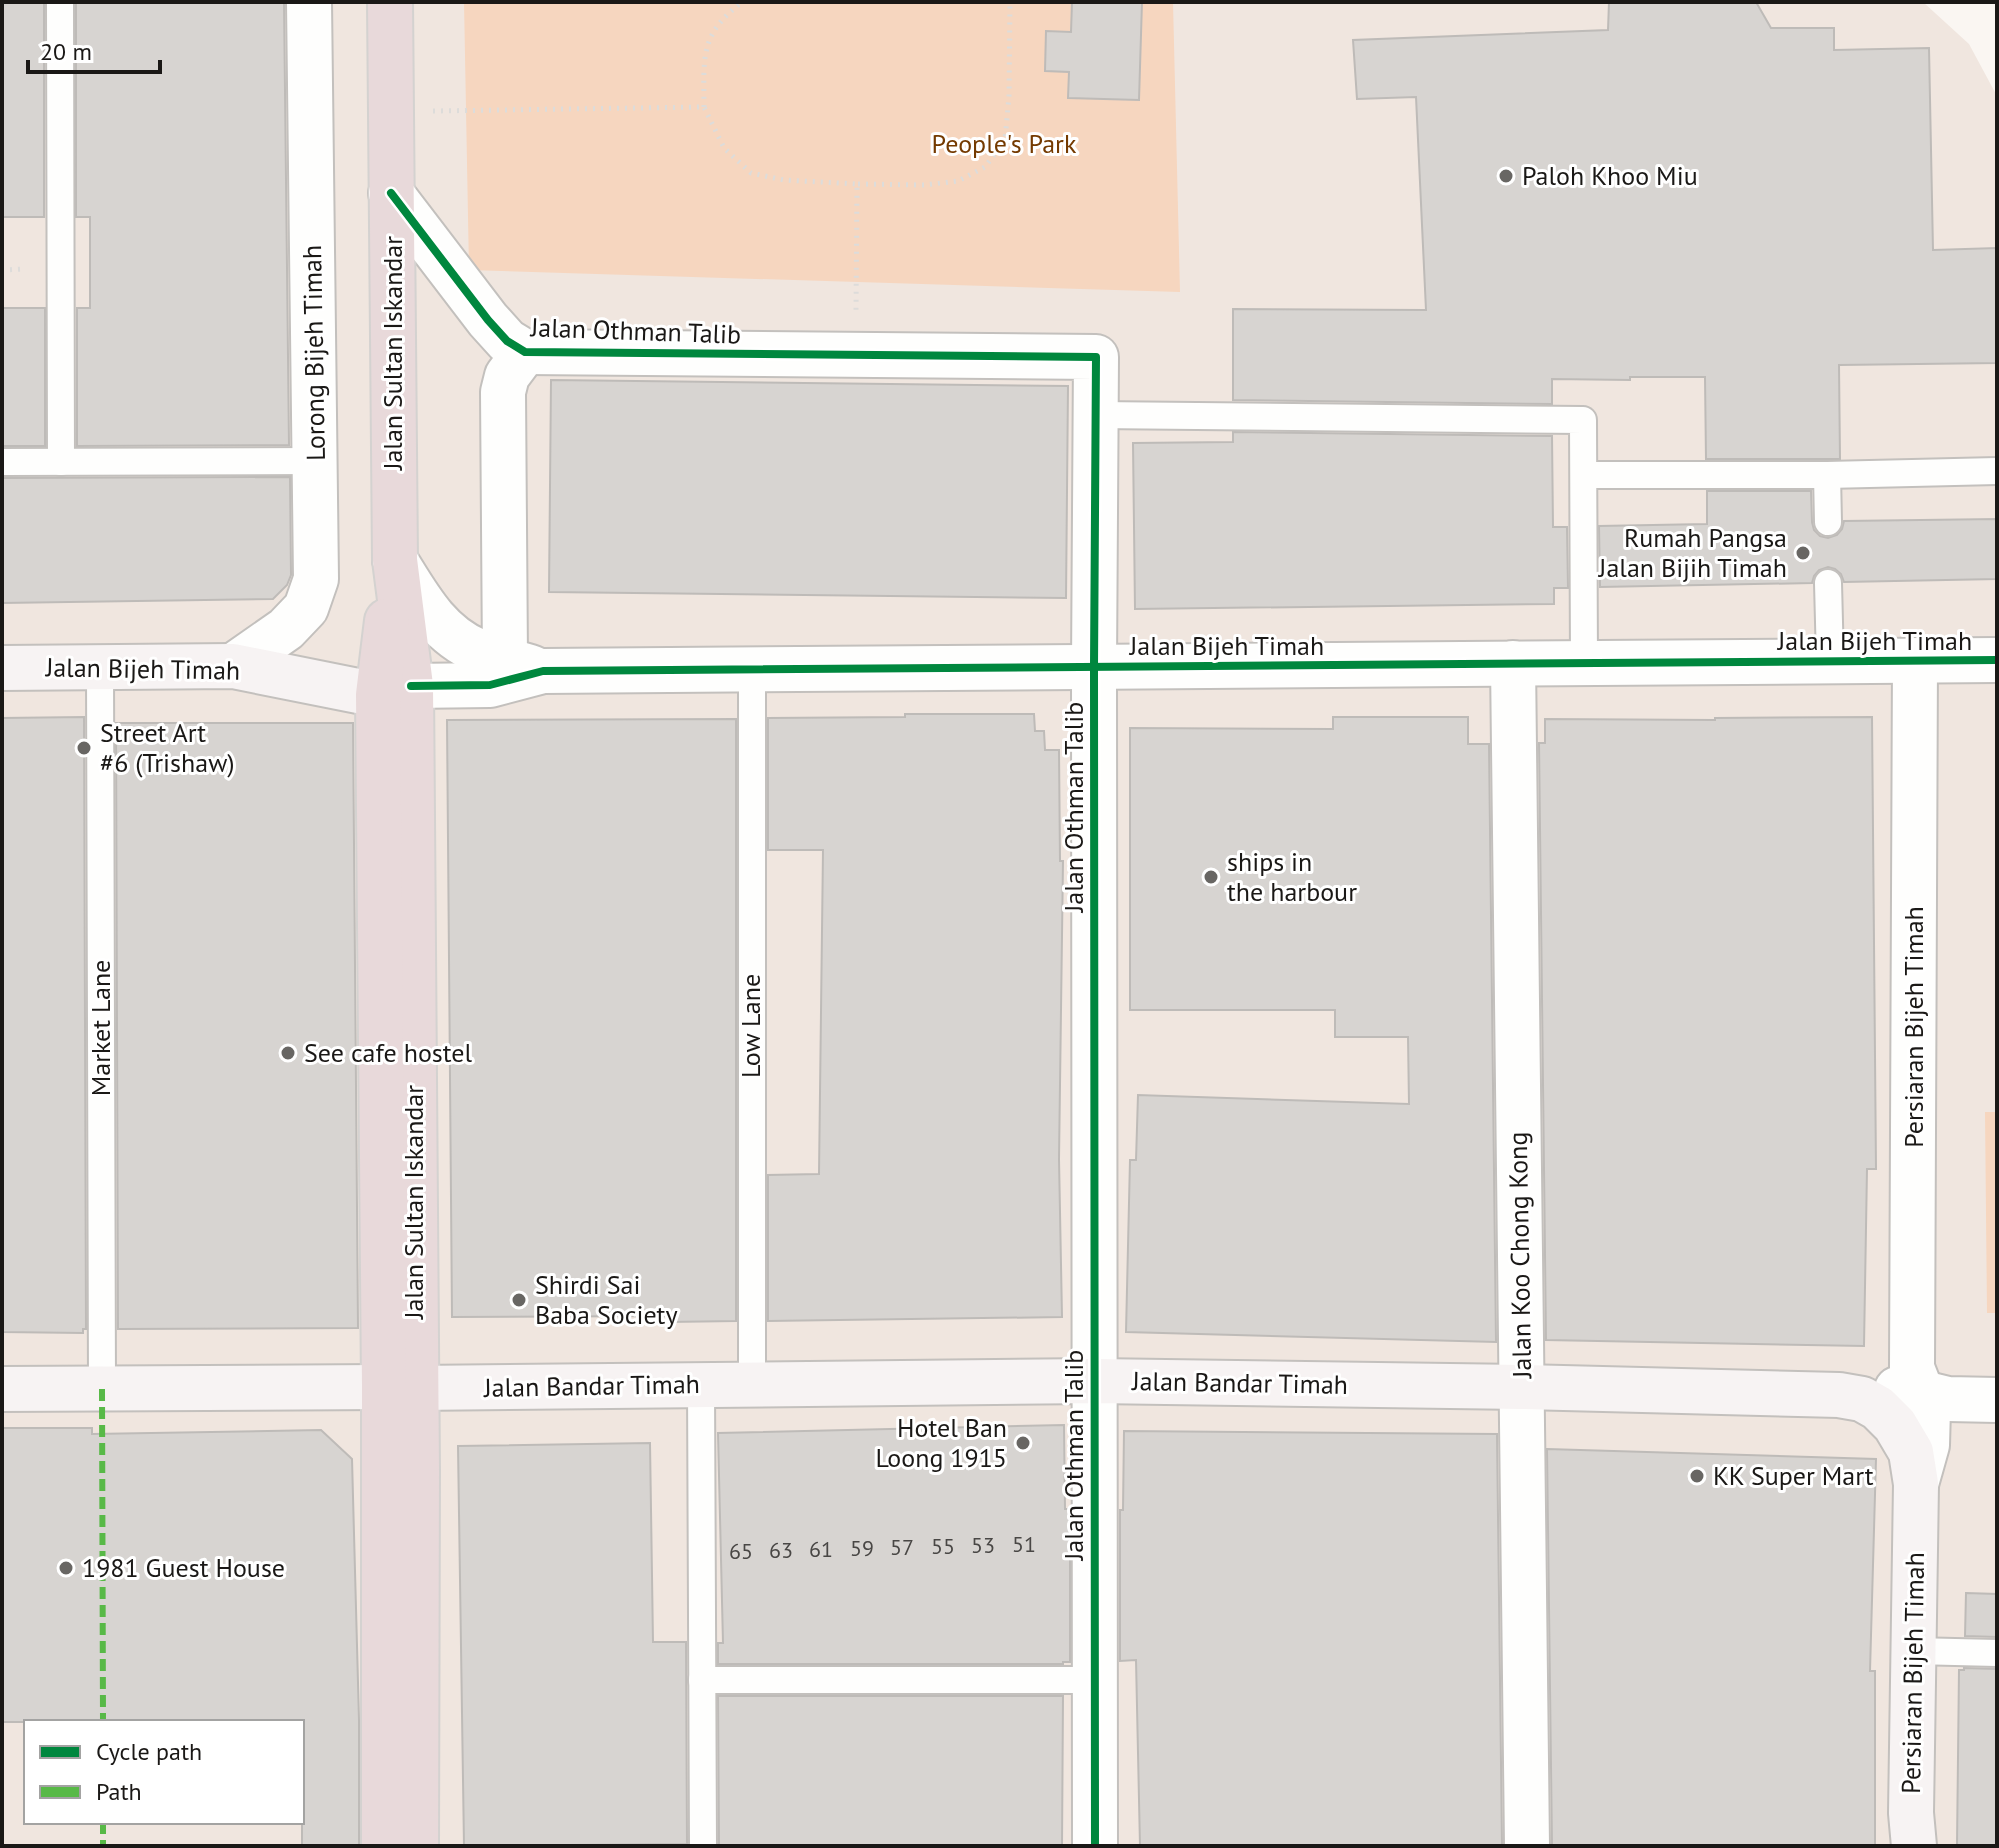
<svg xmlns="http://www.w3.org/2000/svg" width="1999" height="1848" font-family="'PT Sans',sans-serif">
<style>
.built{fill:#f0e6df;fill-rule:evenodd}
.green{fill:#f6d6bf}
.building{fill:#d7d4d1;stroke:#bebbb8;stroke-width:2}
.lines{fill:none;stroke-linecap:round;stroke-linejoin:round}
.lane-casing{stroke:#c3c0bd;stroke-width:30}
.street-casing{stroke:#c3c0bd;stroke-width:48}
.secondary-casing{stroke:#c3c0bd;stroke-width:48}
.highway-casing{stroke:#d4d2d0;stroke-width:48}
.path{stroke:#dddcda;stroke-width:5;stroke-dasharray:2 6;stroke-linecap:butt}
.lane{stroke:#fefefd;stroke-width:26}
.street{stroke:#fefefd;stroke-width:44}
.secondary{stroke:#f7f3f3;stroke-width:44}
.highway{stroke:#e8d9da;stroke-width:44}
.quiet{stroke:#58b947;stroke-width:6;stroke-dasharray:12 6;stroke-linecap:butt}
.cycleway-casing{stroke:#fff;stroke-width:13}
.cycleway{stroke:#00873e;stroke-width:8}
.poi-dot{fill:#686663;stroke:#fff;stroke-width:3}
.labels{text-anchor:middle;stroke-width:6;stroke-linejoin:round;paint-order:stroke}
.number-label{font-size:22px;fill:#494745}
.park-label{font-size:26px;fill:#743a00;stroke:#fff}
.poi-label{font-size:26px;fill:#1a1816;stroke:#fff;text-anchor:start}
.street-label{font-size:26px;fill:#1a1816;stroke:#fff}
</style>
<rect width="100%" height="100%" fill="#faf6f2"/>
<path class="built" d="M2 2H1923L1969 44 1997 96V1846H2ZM26 1722H302V1822H26Z"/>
<g class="green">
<polygon points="464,2 1173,2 1180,292 469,270"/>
<polygon points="1985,1112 1997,1112 1997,1313 1987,1313"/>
</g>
<g class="building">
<rect x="2" y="2" width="42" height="215"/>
<polygon points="76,2 284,2 289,445 77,446 77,308 90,308 90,217 76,217"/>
<polygon points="1072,2 1142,2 1139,100 1068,98 1069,72 1045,71 1046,31 1071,32"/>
<polygon points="1609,2 1756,2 1771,28 1834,28 1834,50 1929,48 1933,250 1997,248 1997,363 1839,365 1840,459 1706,459 1705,377 1630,377 1630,380 1552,379 1552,404 1233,400 1233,309 1426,310 1416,97 1357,99 1353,40 1608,30"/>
<rect x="2" y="308" width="43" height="138"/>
<polygon points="551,380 1068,386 1066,598 549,592"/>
<polygon points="1233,432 1552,436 1553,527 1567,527 1568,588 1554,588 1554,604 1135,609 1133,443 1233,442"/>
<polygon points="290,477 291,575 287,585 273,599 2,603 2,478"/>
<polygon points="1707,491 1811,491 1812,522 1814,530 1820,536 1828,538 1837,535 1842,529 1844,521 1997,519 1997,579 1844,582 1841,574 1835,569 1828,567 1819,570 1814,576 1812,583 1600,587 1599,526 1707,524"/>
<polygon points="905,714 1034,714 1035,731 1044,731 1045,750 1059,750 1060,861 1063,861 1059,1159 1062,1317 768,1321 768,1175 819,1174 823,850 768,850 768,718 905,717"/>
<polygon points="84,717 86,1329 83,1329 83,1333 2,1332 2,718"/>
<polygon points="1333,717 1468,717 1468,744 1489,744 1496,1342 1126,1332 1130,1160 1136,1160 1138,1095 1409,1104 1408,1037 1335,1037 1335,1010 1130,1010 1130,728 1333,729"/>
<polygon points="1872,717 1876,1169 1867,1169 1864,1346 1546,1340 1539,743 1545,743 1545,719 1715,720 1715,718"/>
<polygon points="736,719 736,1321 668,1322 668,1316 452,1317 447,720"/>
<polygon points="116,723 353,723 358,1328 118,1329"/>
<polygon points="1064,1425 1065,1509 1070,1509 1070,1662 1063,1662 1063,1664 718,1664 718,1643 723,1643 718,1433"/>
<polygon points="2,1428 92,1428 92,1434 321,1430 352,1459 359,1720 359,1846 302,1846 302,1722 2,1722"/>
<polygon points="1124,1431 1497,1434 1502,1845 1140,1846 1136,1660 1120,1661 1120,1510 1123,1510"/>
<polygon points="650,1443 653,1642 686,1642 687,1844 464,1846 458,1446"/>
<polygon points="1547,1449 1876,1459 1870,1671 1875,1671 1875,1846 1552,1845"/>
<polygon points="1966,1593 1997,1594 1997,1637 1965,1636"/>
<polygon points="1964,1668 1997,1669 1997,1846 1957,1845 1959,1670 1964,1670"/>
<polygon points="718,1696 1063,1696 1062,1846 719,1846"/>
</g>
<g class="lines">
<defs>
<g id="lane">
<polyline points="60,2 61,462"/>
<polyline points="1096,415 1583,420 1584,663"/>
<polyline points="2,462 316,461"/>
<polyline points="1585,475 1827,475 1997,471"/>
<polyline points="1827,475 1828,522"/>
<polyline points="1828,583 1830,661"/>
<polyline points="100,667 102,1389"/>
<polyline points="752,669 752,1384"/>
<polyline points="701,1384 703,1846"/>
<polyline points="1913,1651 1997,1653"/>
<polyline points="702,1680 1094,1680"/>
</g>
<g id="street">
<polyline points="391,193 488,320 507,341 525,352 1096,357 1094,667 1095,1846"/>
<path d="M395 560C417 595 437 634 478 651 495 659 515 662 533 668"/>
<polyline points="505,659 503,392 507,376 525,352"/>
<polyline points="1915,660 1912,1368 1928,1409 1927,1445 1916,1484"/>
<polyline points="1513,663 1527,1846"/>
<polyline points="233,666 286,629 306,608 316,579 309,2"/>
<polyline points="411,686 490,685 543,671 1997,660"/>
<polyline points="1897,1389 1907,1389 1948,1399 1997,1400"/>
</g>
<g id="secondary">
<polyline points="2,668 233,666 378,695"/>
<polyline points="415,1388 1095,1381 1522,1387 1839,1395 1862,1399 1878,1408 1895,1425 1911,1452 1916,1484 1911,1813 1914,1846"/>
<polyline points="2,1389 384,1387"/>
</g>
<g id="highway">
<polyline points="390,2 395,560 411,686 417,1471 416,1846"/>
<polyline points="384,1846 384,1387 378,695 387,621"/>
</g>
</defs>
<use href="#lane" class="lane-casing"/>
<use href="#street" class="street-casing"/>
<use href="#secondary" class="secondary-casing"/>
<use href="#highway" class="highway-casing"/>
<g class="path">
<path d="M704 107C704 58 699 35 742 2"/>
<polyline points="433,111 704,107 724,148 751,173 784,180 857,184 856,310"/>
<polyline points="858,184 924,185 958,181 985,167 1005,140 1009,96 1010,2"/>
<polyline points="2,270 25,269"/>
</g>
<use href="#lane" class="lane"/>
<use href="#street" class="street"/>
<use href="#secondary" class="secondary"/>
<use href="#highway" class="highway"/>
<g class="quiet">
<polyline points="102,1389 103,1722"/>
<polyline points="103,1822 103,1846"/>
</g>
<defs>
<g id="cycleway">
<polyline points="391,193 488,320 507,341 525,352 1096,357 1094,667 1095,1846"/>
<polyline points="411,686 490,685 543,671 1997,660"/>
</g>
</defs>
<use href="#cycleway" class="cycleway-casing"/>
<use href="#cycleway" class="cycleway"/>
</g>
<g class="poi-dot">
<circle cx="1506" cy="176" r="8"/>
<circle cx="1803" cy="553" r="8"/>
<circle cx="84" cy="748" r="8"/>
<circle cx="1211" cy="877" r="8"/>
<circle cx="288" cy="1053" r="8"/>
<circle cx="519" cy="1300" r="8"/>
<circle cx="1023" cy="1443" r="8"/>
<circle cx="1697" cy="1476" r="8"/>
<circle cx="66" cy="1568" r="8"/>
</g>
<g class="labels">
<g class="number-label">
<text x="1024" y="1552">51</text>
<text x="983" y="1553">53</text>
<text x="943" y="1554">55</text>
<text x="902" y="1555">57</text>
<text x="862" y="1556">59</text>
<text x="821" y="1557">61</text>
<text x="781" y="1558">63</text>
<text x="741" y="1559">65</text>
</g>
<g class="park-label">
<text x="1004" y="153">People's Park</text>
</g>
<g class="poi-label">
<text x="1522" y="185">Paloh Khoo Miu</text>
<text x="1787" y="547" text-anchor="end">Rumah Pangsa<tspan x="1787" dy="30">Jalan Bijih Timah</tspan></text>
<text x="100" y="742">Street Art<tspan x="100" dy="30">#6 (Trishaw)</tspan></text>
<text x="1227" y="871">ships in<tspan x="1227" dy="30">the harbour</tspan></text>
<text x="304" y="1062">See cafe hostel</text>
<text x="535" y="1294">Shirdi Sai<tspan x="535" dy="30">Baba Society</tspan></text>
<text x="1007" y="1437" text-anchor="end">Hotel Ban<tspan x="1007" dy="30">Loong 1915</tspan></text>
<text x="1713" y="1485">KK Super Mart</text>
<text x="82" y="1577">1981 Guest House</text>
</g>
<g class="street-label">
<text transform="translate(636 331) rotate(2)" y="9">Jalan Othman Talib</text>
<text transform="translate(314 353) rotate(-91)" y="9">Lorong Bijeh Timah</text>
<text transform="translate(393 353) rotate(-90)" y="9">Jalan Sultan Iskandar</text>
<text x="1875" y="650">Jalan Bijeh Timah</text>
<text x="1227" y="655">Jalan Bijeh Timah</text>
<text transform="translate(143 669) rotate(1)" y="9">Jalan Bijeh Timah</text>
<text transform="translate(1074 807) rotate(-90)" y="9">Jalan Othman Talib</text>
<text transform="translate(751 1026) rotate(-90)" y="9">Low Lane</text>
<text transform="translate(1914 1027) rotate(-90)" y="9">Persiaran Bijeh Timah</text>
<text transform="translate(101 1028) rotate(-90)" y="9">Market Lane</text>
<text transform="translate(414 1202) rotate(-90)" y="9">Jalan Sultan Iskandar</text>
<text transform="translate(1520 1255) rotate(-91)" y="9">Jalan Koo Chong Kong</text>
<text transform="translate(1240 1383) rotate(1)" y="9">Jalan Bandar Timah</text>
<text transform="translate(592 1386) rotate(-1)" y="9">Jalan Bandar Timah</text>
<text transform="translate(1074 1455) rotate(-90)" y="9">Jalan Othman Talib</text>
<text transform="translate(1913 1673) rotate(-89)" y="9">Persiaran Bijeh Timah</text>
</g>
</g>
<rect width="1999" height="1848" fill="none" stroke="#1a1816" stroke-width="8"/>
<rect x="24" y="1720" width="280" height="104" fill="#ffffff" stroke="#a3a3a2" stroke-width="2"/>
<rect x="40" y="1746" width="40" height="12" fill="#00873e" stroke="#a3a3a2" stroke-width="2"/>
<text x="96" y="1760" font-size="24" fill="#1a1816">Cycle path</text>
<rect x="40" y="1786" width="40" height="12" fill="#58b947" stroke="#a3a3a2" stroke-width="2"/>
<text x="96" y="1800" font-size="24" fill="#1a1816">Path</text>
<path d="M28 60v12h132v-12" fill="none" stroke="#1a1816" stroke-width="4"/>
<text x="40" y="60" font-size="24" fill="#1a1816" stroke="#ffffff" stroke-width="6" paint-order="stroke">20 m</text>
</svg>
